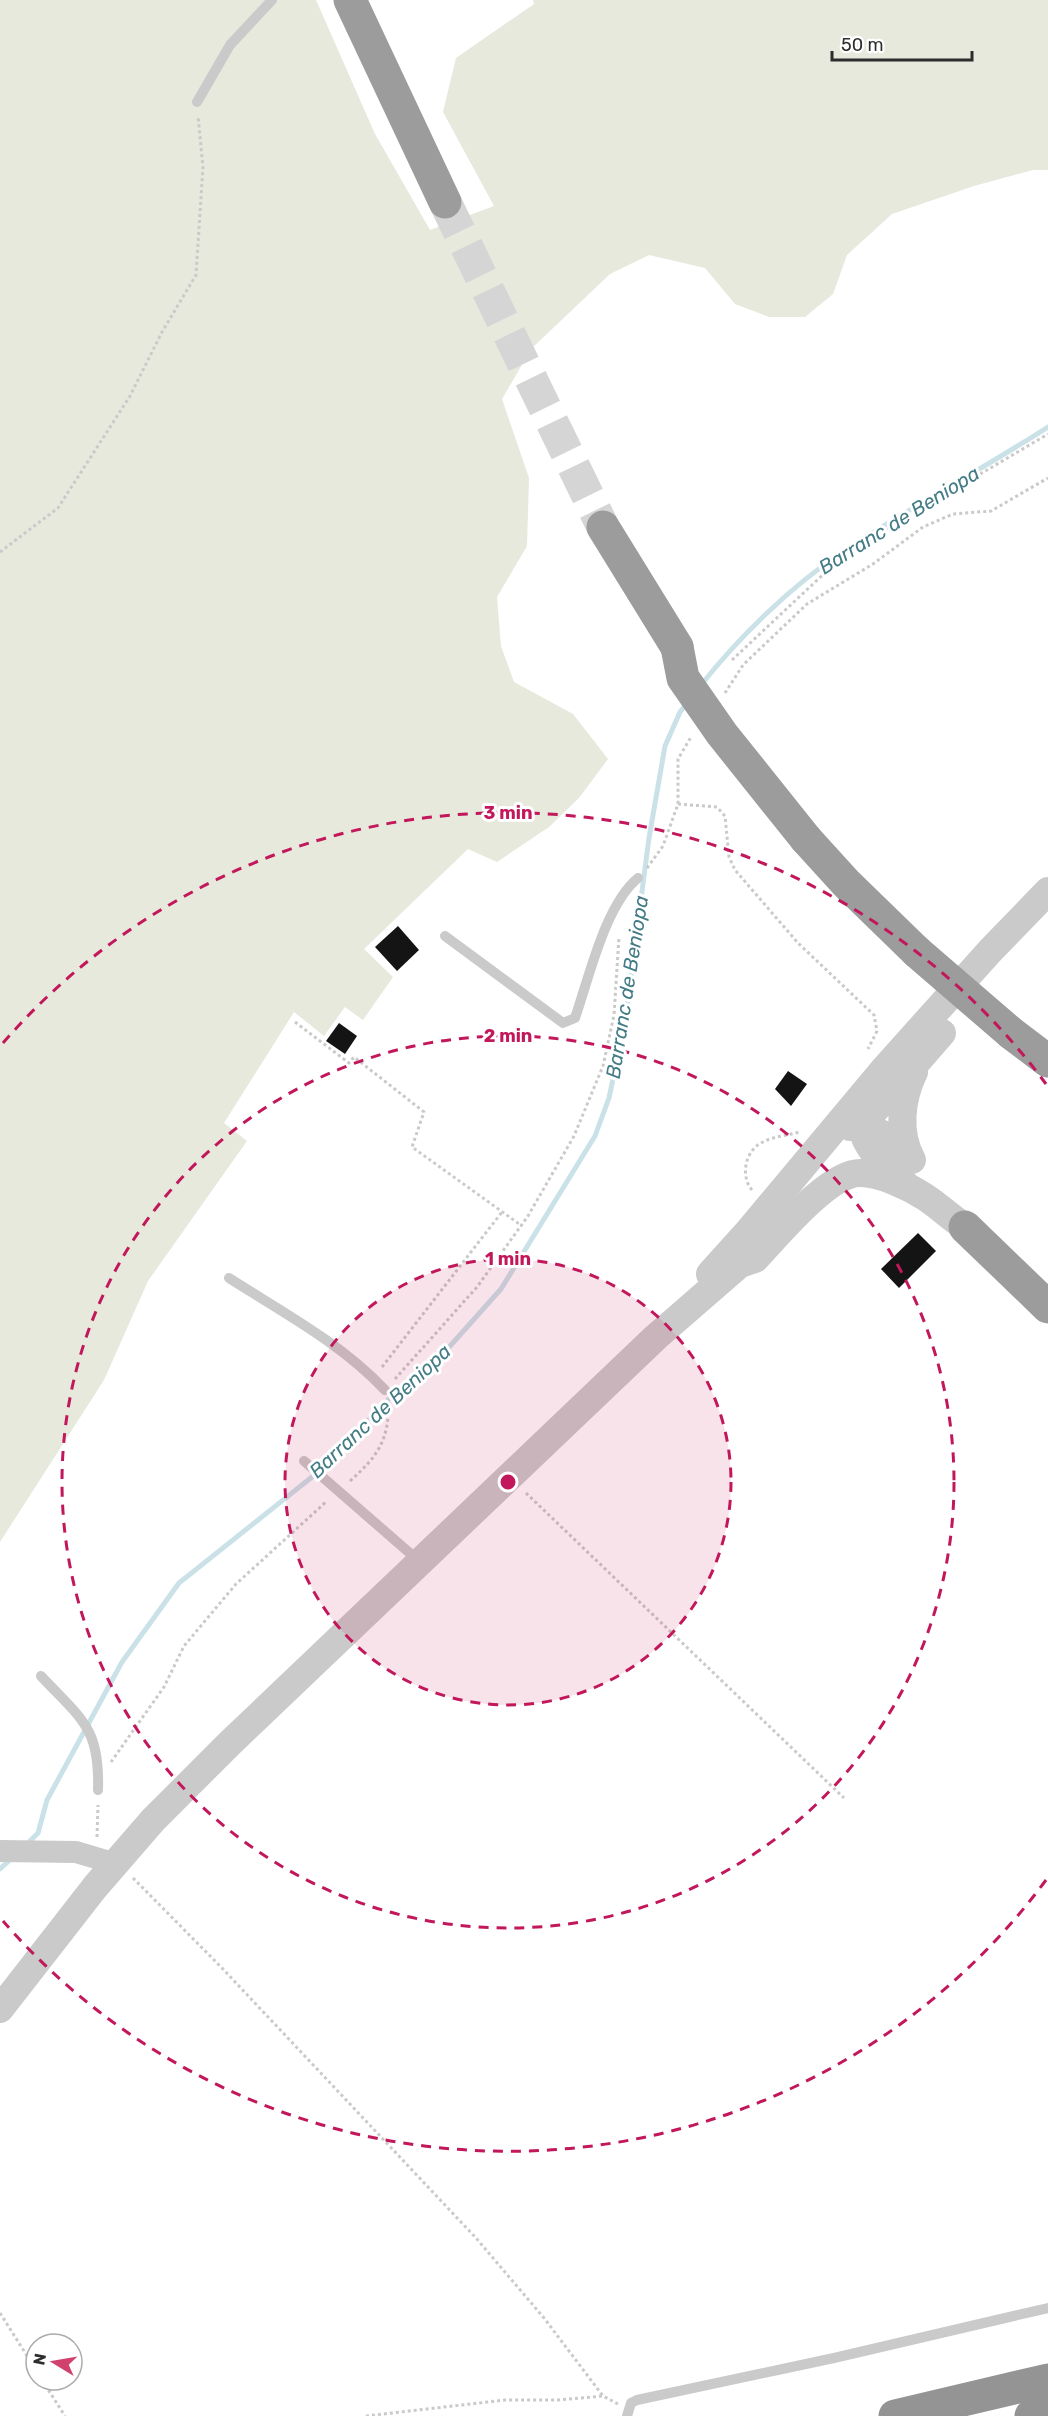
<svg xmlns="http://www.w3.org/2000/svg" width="1048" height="2416" font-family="Rubik,sans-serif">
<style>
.green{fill:#e6e9dc}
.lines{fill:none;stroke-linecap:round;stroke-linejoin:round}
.stream{stroke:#cae2e7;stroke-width:5}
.building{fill:#141414}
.trunk-tunnel{stroke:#d5d5d5;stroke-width:33;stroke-dasharray:33 16;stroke-linecap:butt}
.path{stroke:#cacaca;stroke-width:3;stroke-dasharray:3 3;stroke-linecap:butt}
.service{stroke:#cacaca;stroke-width:10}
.minor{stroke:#cacaca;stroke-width:22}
.tertiary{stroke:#cacaca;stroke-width:28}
.trunk{stroke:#9c9c9c;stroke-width:33}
.motorway{stroke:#949494;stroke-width:33}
.trunk-bridge{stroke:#9c9c9c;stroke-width:33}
.ring{fill:none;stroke:#c2185b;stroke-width:3;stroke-dasharray:10 8}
.labels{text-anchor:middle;stroke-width:6;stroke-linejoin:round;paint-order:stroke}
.water-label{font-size:20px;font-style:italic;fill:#447c86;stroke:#fff}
.centre{fill:#c2185b;stroke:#fff;stroke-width:3}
.ring-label{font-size:18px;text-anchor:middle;font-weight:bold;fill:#c2185b;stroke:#fff;stroke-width:6;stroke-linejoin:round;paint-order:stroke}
</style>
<rect width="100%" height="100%" fill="#fff"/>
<polygon class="green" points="0,0 316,0 375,134 430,230 494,206 443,112 456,58 534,4 533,0 1048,0 1048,170 1033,170 974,186 892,214 847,255 833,294 805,317 769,317 735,304 705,268 649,255 610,274 531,349 502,399 529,478 527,546 497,597 501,646 514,682 573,714 608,759 579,798 549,827 497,862 468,849 364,949 393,977 363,1020 345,1007 324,1036 294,1012 224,1123 247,1141 148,1281 104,1380 0,1542"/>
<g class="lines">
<g class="stream">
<path d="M701 685C740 636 791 586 844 551 911 507 981 470 1048 427"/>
<polyline points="27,1844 38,1833 47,1800 122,1662 179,1583 317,1473 389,1399 434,1364 501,1289 595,1136 609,1098 625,1021 649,838 665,746 680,712 688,702"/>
<polyline points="0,1869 12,1858"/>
</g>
</g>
<g class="building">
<polygon points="398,926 419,950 397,971 375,947"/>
<polygon points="339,1023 357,1036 345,1054 326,1041"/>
<polygon points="788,1071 807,1084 791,1106 775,1089"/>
<polygon points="918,1233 936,1251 899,1288 881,1269"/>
</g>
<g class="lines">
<polyline class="trunk-tunnel" points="445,202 603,527"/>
<g class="path">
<polyline points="0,552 58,508 130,396 162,332 196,275 203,167 198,116"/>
<polyline points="732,660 845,554 1048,434"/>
<polyline points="725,693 743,665 807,604 873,564 923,527 953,514 991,511 1048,478"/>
<polyline points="678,804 717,807 725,816 729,857 735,870 798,943 874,1015 877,1031 868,1049"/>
<polyline points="647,868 663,846 678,804 678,759 691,737"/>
<polyline points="295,1022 349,1063 354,1057 424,1112 412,1147 522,1226"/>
<path d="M752 1190C740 1176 745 1150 763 1142 774 1136 787 1136 799 1132"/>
<polyline points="382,1367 502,1212"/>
<polyline points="395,1379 477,1287 528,1216 574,1136 603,1066 614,1015 619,937"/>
<path d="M350 1481C379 1455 388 1441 389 1402"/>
<polyline points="526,1493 844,1798"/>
<polyline points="111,1762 164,1687 184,1646 236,1584 327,1501"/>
<polyline points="97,1837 98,1805"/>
<polyline points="133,1878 222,1968 476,2238 544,2318 603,2396 618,2404"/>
<polyline points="0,2313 36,2370"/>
<polyline points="42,2380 65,2416"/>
<polyline points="366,2416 505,2400 558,2400 603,2396"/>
</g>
<g class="service">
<polyline points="197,102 230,45 272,0"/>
<path d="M445 936 563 1023 575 1018C589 978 605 905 638 878"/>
<path d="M229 1278C282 1312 341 1343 385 1390"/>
<polyline points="304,1461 420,1562"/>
<path d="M41 1676C81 1719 100 1727 98 1790"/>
<polyline points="627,2416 631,2403 637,2400 834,2358 1048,2308"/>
</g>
<polyline class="minor" points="0,1851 76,1852 116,1864"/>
<g class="tertiary">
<path d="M870 1104C845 1132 884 1165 904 1183"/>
<polyline points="868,1118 942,1033"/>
<path d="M850 1127 852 1124C877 1128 891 1138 909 1154"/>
<path d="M912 1160C897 1133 901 1099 914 1072"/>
<polyline points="710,1274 747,1233 885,1068 990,951 1048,891"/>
<path d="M0 2009 95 1887 153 1820 229 1744 656 1337 740 1264 755 1259C777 1236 828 1173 860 1173 880 1173 908 1186 925 1197 939 1206 951 1218 965 1227"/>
</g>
<g class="trunk">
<polyline points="350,0 445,202"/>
<polyline points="603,527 677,647"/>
<polyline points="806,839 846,883 917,952"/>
<polyline points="1011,1033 1048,1061"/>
<polyline points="965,1227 1048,1307"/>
</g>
<g class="motorway">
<polyline points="895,2416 1048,2380"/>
<polyline points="1031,2416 1048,2412"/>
</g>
<g class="trunk-bridge">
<polyline points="677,647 683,678 722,734 806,839"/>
<polyline points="917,952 1011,1033"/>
</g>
</g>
<circle cx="508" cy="1482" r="223" fill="#c2185b" fill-opacity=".12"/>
<g class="ring">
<circle cx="508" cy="1482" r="223"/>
<circle cx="508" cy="1482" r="446"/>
<path d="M1046 1880A669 669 0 0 1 3 1921M3 1043A669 669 0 0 1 1046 1084"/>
</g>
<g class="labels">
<g class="water-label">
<text transform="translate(899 520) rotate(-32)" y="7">Barranc de Beniopa</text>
<text transform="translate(627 987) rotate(-81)" y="7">Barranc de Beniopa</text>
<text transform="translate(380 1411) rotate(-43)" y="7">Barranc de Beniopa</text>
</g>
</g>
<circle cx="508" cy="1482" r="9" class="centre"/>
<g class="ring-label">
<text x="508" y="819">3 min</text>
<text x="508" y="1042">2 min</text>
<text x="508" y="1265">1 min</text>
</g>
<g transform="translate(54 2362) rotate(281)"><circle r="28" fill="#ffffff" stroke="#ababab" stroke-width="1.5"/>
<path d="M0-4.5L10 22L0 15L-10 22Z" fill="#d2416d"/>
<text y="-9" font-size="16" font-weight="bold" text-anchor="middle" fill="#2d2d2d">N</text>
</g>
<path d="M832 51v9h140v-9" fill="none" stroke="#2d2d2d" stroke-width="3"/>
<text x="841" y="51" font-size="18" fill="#2d2d2d" stroke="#ffffff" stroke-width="4.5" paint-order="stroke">50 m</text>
</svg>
